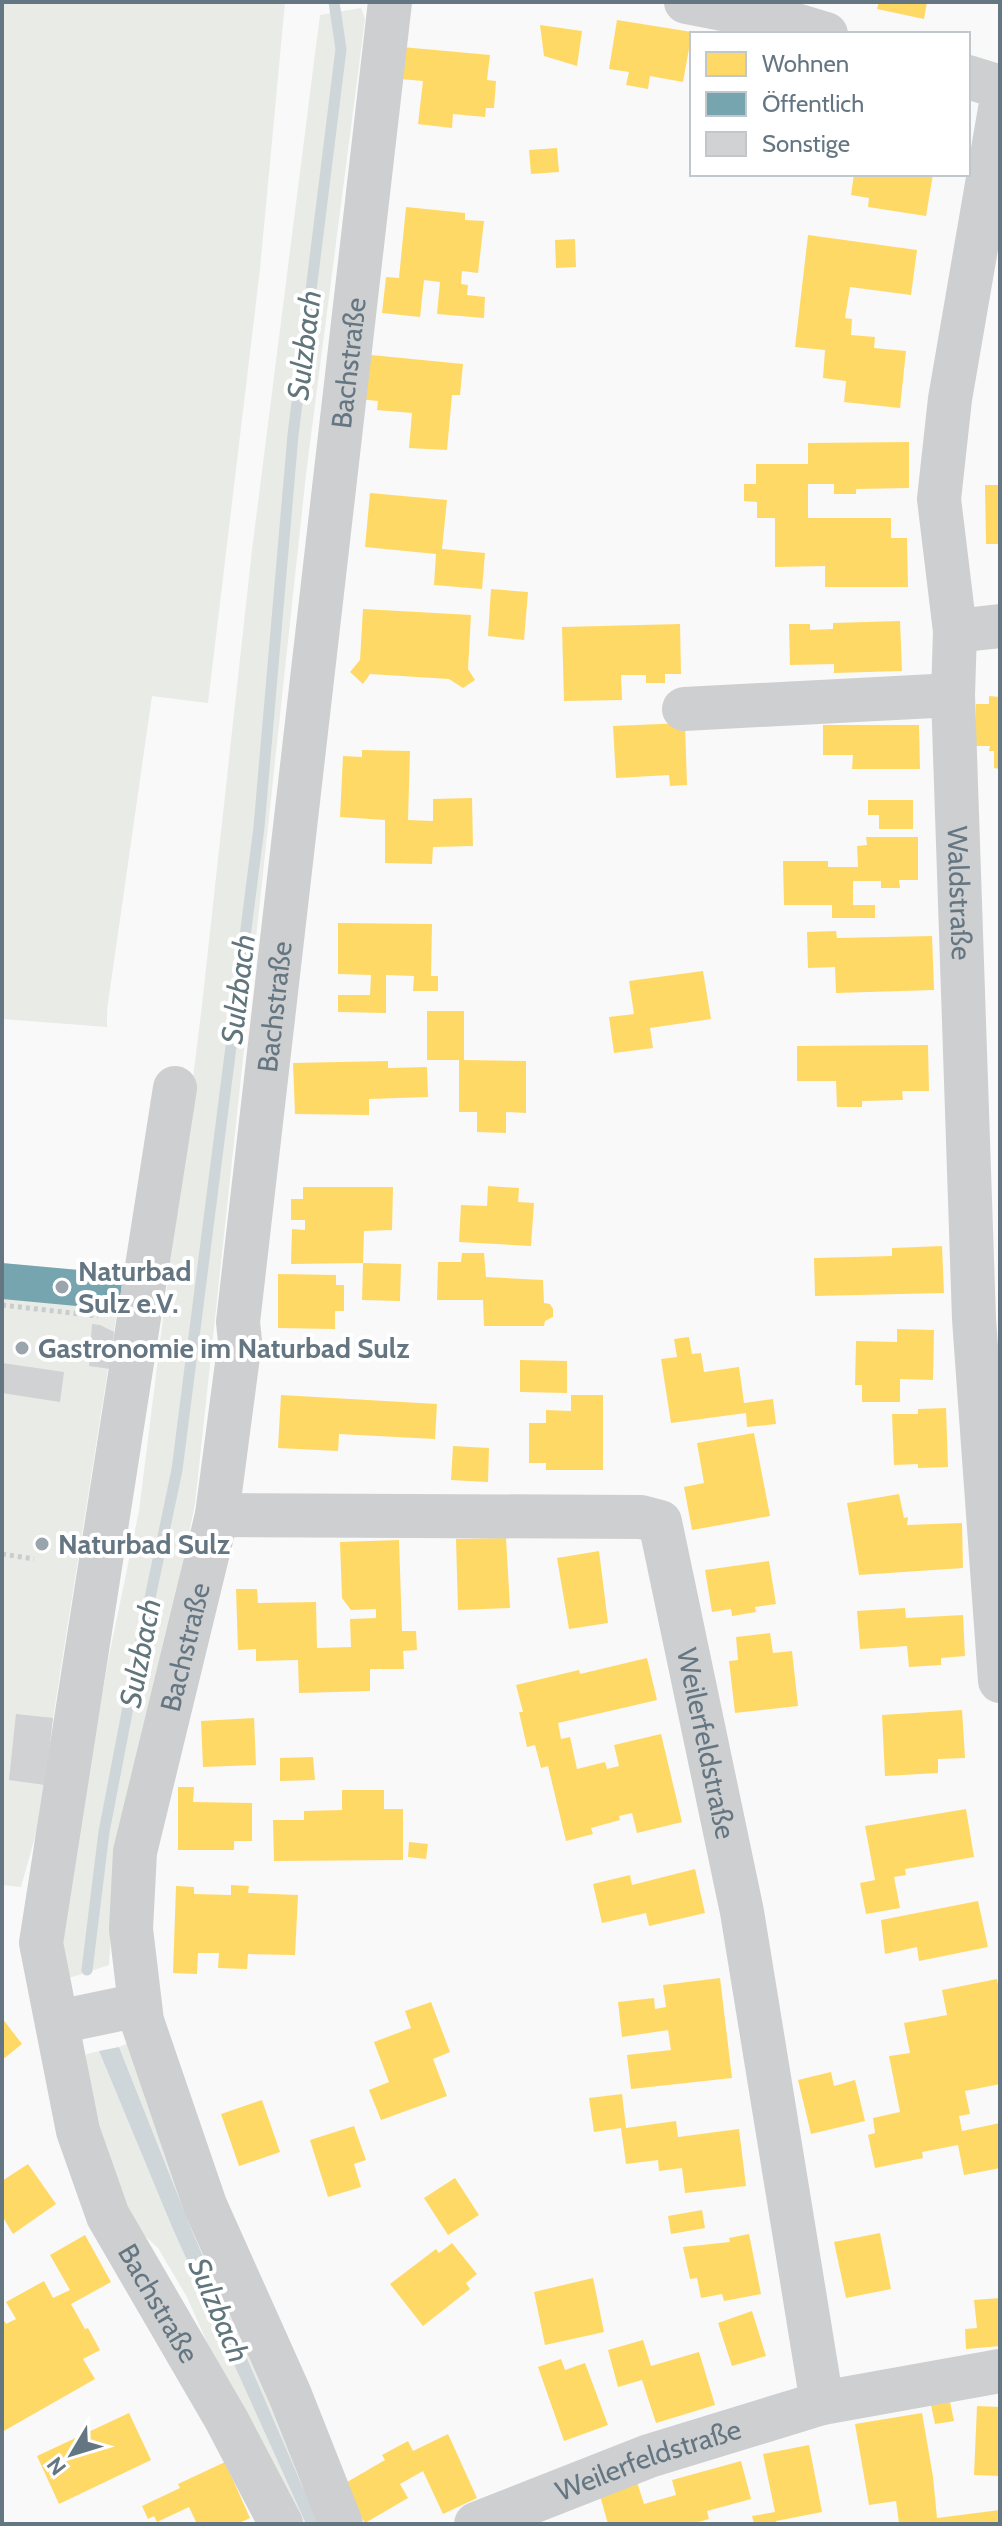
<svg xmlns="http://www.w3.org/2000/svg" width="1002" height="2526" font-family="Cabin,sans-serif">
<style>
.green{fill:#e8ebe6}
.water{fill:#ced6d9}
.homes{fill:#ffd966}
.public{fill:#76a5af}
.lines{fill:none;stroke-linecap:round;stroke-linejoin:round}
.stream{stroke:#ced6d9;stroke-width:11}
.building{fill:#d0d2d3}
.path{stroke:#cbcccd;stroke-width:5;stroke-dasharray:4 4;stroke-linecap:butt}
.minor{stroke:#cecfd0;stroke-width:44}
.poi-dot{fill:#99a4ac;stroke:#fff;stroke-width:3}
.labels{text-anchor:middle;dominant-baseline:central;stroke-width:8;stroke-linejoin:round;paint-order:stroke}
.street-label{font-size:28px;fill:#657683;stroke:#fff}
.poi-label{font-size:28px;font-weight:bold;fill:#657683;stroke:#fff;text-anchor:start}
.water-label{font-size:30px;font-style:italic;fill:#60757c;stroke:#fff}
</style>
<rect width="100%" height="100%" fill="#f9f9f9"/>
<path class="green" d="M2,2H285L260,269L208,703L152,696L107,1010V1027L2,1019Z
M361,8L365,19L306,474L195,1504L158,1680L116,1856L109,1965L66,1979L62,1935L67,1897L108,1661L139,1511L201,1014L252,550L320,15Z
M2,1263L123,1274L119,1310L116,1318L53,1718L42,1812L21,1887L2,1885Z
M135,2040L303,2489L192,2231L119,2047Z
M99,2051L172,2227L306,2524H295L246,2431L187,2297L158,2248L121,2214L80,2064L87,2054Z"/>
<path class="water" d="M119,2047L192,2231L303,2488L323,2524H306L172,2227L99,2051Z"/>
<path class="homes" d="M879,2H927L924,19L877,9Z
M617,20L692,32L683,82L650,76L648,89L626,85L629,72L609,69Z
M540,25L582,31L577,66L544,56Z
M402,47L490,55L487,80L496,81L494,108H486L485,117L453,114L452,128L418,124L423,81L400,79Z
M557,148L559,172L531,174L529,150Z
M854,174H933L926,216L868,207L869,198L851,195Z
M406,207L465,213V220L484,221L478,273L462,271L461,284L468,285L467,295L485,297L484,318L437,314L440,282L424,280L420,317L382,313L386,277L399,278Z
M808,235L917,250L911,295L850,287L845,318L852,319L851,335L875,337L874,348L906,351L900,408L844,402L846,381L823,378L825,350L795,347Z
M575,239L576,267L556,268L555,240Z
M361,354L463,364L460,395H452L447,450L409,448L412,413L377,410L378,401L357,399Z
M909,442V488L856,489V494H834V484H808V518H891V538H907L908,587H825V566L775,567V518H757V502L744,501V484H756V464H808V443Z
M985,485H1000V544H986Z
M370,493L447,500L442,549L485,553L482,589L434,585L436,554L365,547Z
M491,589L528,592L524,640L488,636Z
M363,609L471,615L468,669L475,680L463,688L449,679L370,674L363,684L350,672L360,660Z
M900,621L902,671L834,673V664L790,665L789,624H810V630L833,629V623Z
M680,624L681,674H665V683H646V675H621L622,700L564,701L562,627Z
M989,696L1000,697V769L994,768V751H989L990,746H975L976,704H989Z
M685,723L687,785L670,786L669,775L616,778L613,726Z
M823,725H919L920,769H852L853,755H823Z
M362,750L410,751L408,820L433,821V799L472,798L473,846L433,847L432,864L385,863V820L340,817L343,756L362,757Z
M868,800H913V829H879V815H868Z
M866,837H918V880H899L900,888H881V881H853V905H875V918H832V905H784L783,861H828V867H858L857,846L867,845Z
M338,923L432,924L431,976H438V991H413L414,976L386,975V1013L338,1012V995H370L371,975L338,974Z
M836,931L837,938L932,936L934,990L836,993L835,967L808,968L807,932Z
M703,971L711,1019L650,1028L653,1048L614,1053L609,1017L634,1014L629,981Z
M427,1011H464V1060L526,1061V1113L506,1112V1133L477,1132V1112H459V1060H427Z
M928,1045L929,1091H902L903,1100L862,1101V1107H837L836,1081H797V1046Z
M388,1061V1068L427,1067L428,1097L369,1099V1115L295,1114L293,1063Z
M488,1186L519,1188L518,1202L534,1203L531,1246L459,1242L461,1205L487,1206Z
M303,1187H393L392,1230L364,1231L363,1263L291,1264L292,1229L305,1230V1220H291V1199H303Z
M942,1246L944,1293L815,1296L814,1258L892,1256V1248Z
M462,1253H484L486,1277L543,1280L544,1303L550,1304L553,1309V1317L545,1321L544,1326H484L483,1300H437L438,1262H461Z
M363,1263L401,1264L400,1301L362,1300Z
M278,1274L336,1275V1285H344V1311H335V1329L278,1328Z
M897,1329L934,1330L933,1380L900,1379V1402H862V1385H855L856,1341L897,1342Z
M689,1337L692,1354L701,1353L704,1372L739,1367L744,1403L773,1399L776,1424L747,1427L746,1413L671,1423L661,1359L677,1357L674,1339Z
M520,1360L567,1361V1393L520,1392Z
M281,1395L437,1404L435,1439L339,1434L338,1451L278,1448Z
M571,1395H603V1470H546V1463H529V1423H546V1410L571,1411Z
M946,1408L948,1467L918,1468V1464L894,1465L892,1414H918V1409Z
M754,1433L770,1516L692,1530L684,1487L704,1483L697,1443Z
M453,1446L489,1448L488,1482L451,1480Z
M899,1494L904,1518L908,1517L907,1525L962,1523L963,1568L859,1575L847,1503Z
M506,1538L510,1608L458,1610L456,1539Z
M399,1540L402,1631H416L417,1650L403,1651L404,1669H370V1691L299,1693L298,1660L256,1661V1649L238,1650L236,1589H257L258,1603L316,1602L317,1648L351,1647L350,1619L376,1618V1609L351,1610L342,1598L340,1542Z
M599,1551L608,1623L569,1629L557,1558Z
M769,1561L776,1604L755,1607L756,1612L732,1616L731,1609L712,1612L705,1570Z
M905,1608L906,1618L963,1615L965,1656L941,1658V1665L909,1667L907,1646L860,1649L857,1611Z
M770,1633L773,1653L792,1651L798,1706L735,1713L729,1661L738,1660L736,1637Z
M647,1658L657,1700L558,1723L561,1739L570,1737L577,1769L605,1762L607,1769L619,1766L614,1745L661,1734L682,1822L637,1833L632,1813L619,1816L620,1820L591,1828L593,1834L566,1841L548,1766L541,1768L535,1745L527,1747L519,1712H523L516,1685L579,1670L580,1674Z
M962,1710L965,1758L938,1759V1773L885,1776L882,1715Z
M254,1718L256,1765L203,1767L201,1721Z
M313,1757L315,1780L280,1781V1758Z
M178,1787H194L193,1802L252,1803V1841H234V1850H178Z
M342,1790H384V1809H403V1860L274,1861L273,1820H304V1811L342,1810Z
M966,1809L974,1857L905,1869L906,1875L894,1877L900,1908L866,1914L860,1883L875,1880L865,1826Z
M409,1842L428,1844L426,1859L408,1857Z
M695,1869L705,1913L649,1926L646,1913L602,1923L593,1884L630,1875L632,1885Z
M231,1885L249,1886L248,1893L298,1895L295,1955L248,1954L247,1969L218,1968L219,1953H198L197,1974L173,1973L176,1886L194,1887V1894L231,1895Z
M978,1901L988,1947L919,1961L917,1947L885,1954L881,1920Z
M720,1978L732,2078L631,2089L627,2055L671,2050L668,2030L622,2037L618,2002L654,1998L655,2009L666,2007L663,1985Z
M997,1979L1000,1994V2084L965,2091L970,2114L959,2116L962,2131L1000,2123V2168L964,2175L958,2145L922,2152L923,2158L875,2168L868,2135L875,2133L873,2118L900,2112L889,2056L910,2053L904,2023L947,2015L942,1990Z
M431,2002L450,2052L433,2059L447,2096L381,2120L369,2090L389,2082L374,2042L411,2028L405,2011Z
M2,2018L22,2044L2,2060Z
M831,2072L834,2086L855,2080L865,2121L811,2134L798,2080Z
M622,2094L626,2128L676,2121L678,2137L739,2129L746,2186L685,2193L682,2168L659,2171L658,2160L626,2164L621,2128L594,2132L589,2098Z
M262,2100L280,2152L239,2166L221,2114Z
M354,2126L366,2160L354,2164L361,2187L328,2197L310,2140Z
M28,2164L56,2204L13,2234L4,2219L2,2220V2181Z
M455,2178L479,2215L448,2235L424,2198Z
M702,2210L705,2228L671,2234L668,2216Z
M880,2233L891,2289L846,2298L834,2242Z
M749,2234L761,2294L724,2301L722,2294L701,2298L697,2278L690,2279L683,2247L730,2242L729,2238Z
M85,2235L111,2282L71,2304L85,2329L88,2328L100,2350L83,2359L95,2379L2,2432V2317L6,2324L16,2319L6,2302L44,2281L53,2298L70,2290L50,2255Z
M452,2243L477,2274L466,2283L470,2289L423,2326L390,2284L436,2249L439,2253Z
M593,2278L604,2332L545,2345L534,2292Z
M1000,2298V2346L966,2349L965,2329L977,2328L974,2300Z
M752,2311L766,2356L732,2366L718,2323Z
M643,2340L651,2366L699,2352L715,2405L656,2423L642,2380L618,2387L608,2350Z
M561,2359L565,2370L585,2363L608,2425L564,2441L538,2367Z
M950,2402L954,2421L935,2424L931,2405Z
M977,2406L1000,2407V2476L974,2475Z
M129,2413L151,2460L59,2504L37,2456Z
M922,2413L933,2477L937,2518L1000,2510V2524L899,2523L896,2501L869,2505L855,2424Z
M448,2434L477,2498L443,2514L423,2471L400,2484L408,2498L365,2523L342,2485L385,2460L382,2455L408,2441L413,2451Z
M809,2445L822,2512L776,2521L777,2524H754L752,2516L775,2512L763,2454Z
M741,2461L751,2499L707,2511L709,2519L691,2524H608L599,2492L637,2482L644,2504L676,2495L672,2480Z
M225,2462L250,2518L237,2524H197L189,2507L157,2522L154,2516L148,2519L142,2506L180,2488L178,2484Z"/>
<path class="public" d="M2,1263L123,1274L119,1310L2,1299Z"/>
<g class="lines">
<path class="stream" d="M87,1970L104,1832L139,1650L177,1470L259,827L293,435L341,49L334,2"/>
</g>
<path class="building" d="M92,1324L100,1325L114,1332L110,1369L89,1366Z
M2,1363L64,1372L60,1402L2,1393Z
M16,1714L53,1718L45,1785L9,1780Z"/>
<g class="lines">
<path class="path" d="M2,1305L98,1316
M2,1554L34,1559"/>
<g class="minor">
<path d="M686,2L779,20L826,34"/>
<path d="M968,77L1000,87"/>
<path id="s1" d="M1000,109L950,399L939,499L955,631L953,695L974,1319L1000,1681"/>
<path d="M955,631L1000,626"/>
<path d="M684,709L953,695"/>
<path id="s2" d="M175,1088L41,1943L78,2131L108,2216L226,2419L281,2524"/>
<path id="s3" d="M217,1515L641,1517L660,1522L742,1912L822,2403"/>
<path d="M58,2022L139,2005"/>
<path id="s4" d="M341,2524L290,2395L205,2205L142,2021L131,1929L135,1852L217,1515L240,1341L238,1322L390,2"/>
<path id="s5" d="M476,2524L649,2456L822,2403L1000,2371"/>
</g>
</g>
<g class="poi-dot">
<circle cx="62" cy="1287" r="8"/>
<circle cx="22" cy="1348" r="8"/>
<circle cx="42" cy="1544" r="8"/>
</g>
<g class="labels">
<g class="street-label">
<text stroke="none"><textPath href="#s4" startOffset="2218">Bachstraße</textPath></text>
<text stroke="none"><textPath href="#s1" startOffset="790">Waldstraße</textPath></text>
<text stroke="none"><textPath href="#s4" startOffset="1570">Bachstraße</textPath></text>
<text stroke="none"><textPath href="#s4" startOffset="922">Bachstraße</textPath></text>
<text stroke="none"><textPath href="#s3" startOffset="670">Weilerfeldstraße</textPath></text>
<text stroke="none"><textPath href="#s2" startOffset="1248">Bachstraße</textPath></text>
<text stroke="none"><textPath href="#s5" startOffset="184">Weilerfeldstraße</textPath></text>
</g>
<g class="poi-label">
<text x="78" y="1271">Naturbad<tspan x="78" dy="32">Sulz e.V.</tspan></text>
<text x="38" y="1348">Gastronomie im Naturbad Sulz</text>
<text x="58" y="1544">Naturbad Sulz</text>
</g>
<g class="water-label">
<text transform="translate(304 345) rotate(-83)">Sulzbach</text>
<text transform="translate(238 989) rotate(-83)">Sulzbach</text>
<text transform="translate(140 1653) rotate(-79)">Sulzbach</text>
<text transform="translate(219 2310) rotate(67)">Sulzbach</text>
</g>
</g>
<rect width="1002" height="2526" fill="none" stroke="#657683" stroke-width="8"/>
<rect x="690" y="32" width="280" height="144" fill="#ffffff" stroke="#c1c8cd" stroke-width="2"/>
<rect x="706" y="52" width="40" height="24" fill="#ffd966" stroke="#c1c8cd" stroke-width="2"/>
<text x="762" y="72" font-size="24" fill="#657683">Wohnen</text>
<rect x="706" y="92" width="40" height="24" fill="#76a5af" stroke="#c1c8cd" stroke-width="2"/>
<text x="762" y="112" font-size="24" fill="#657683">Öffentlich</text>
<rect x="706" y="132" width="40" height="24" fill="#d0d2d3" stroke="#c1c8cd" stroke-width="2"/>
<text x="762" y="152" font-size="24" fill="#657683">Sonstige</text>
<g transform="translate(72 2454) rotate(232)" stroke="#ffffff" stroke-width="6" paint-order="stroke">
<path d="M0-6L14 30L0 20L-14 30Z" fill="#657683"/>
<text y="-12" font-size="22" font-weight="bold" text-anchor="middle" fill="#657683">N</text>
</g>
</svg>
